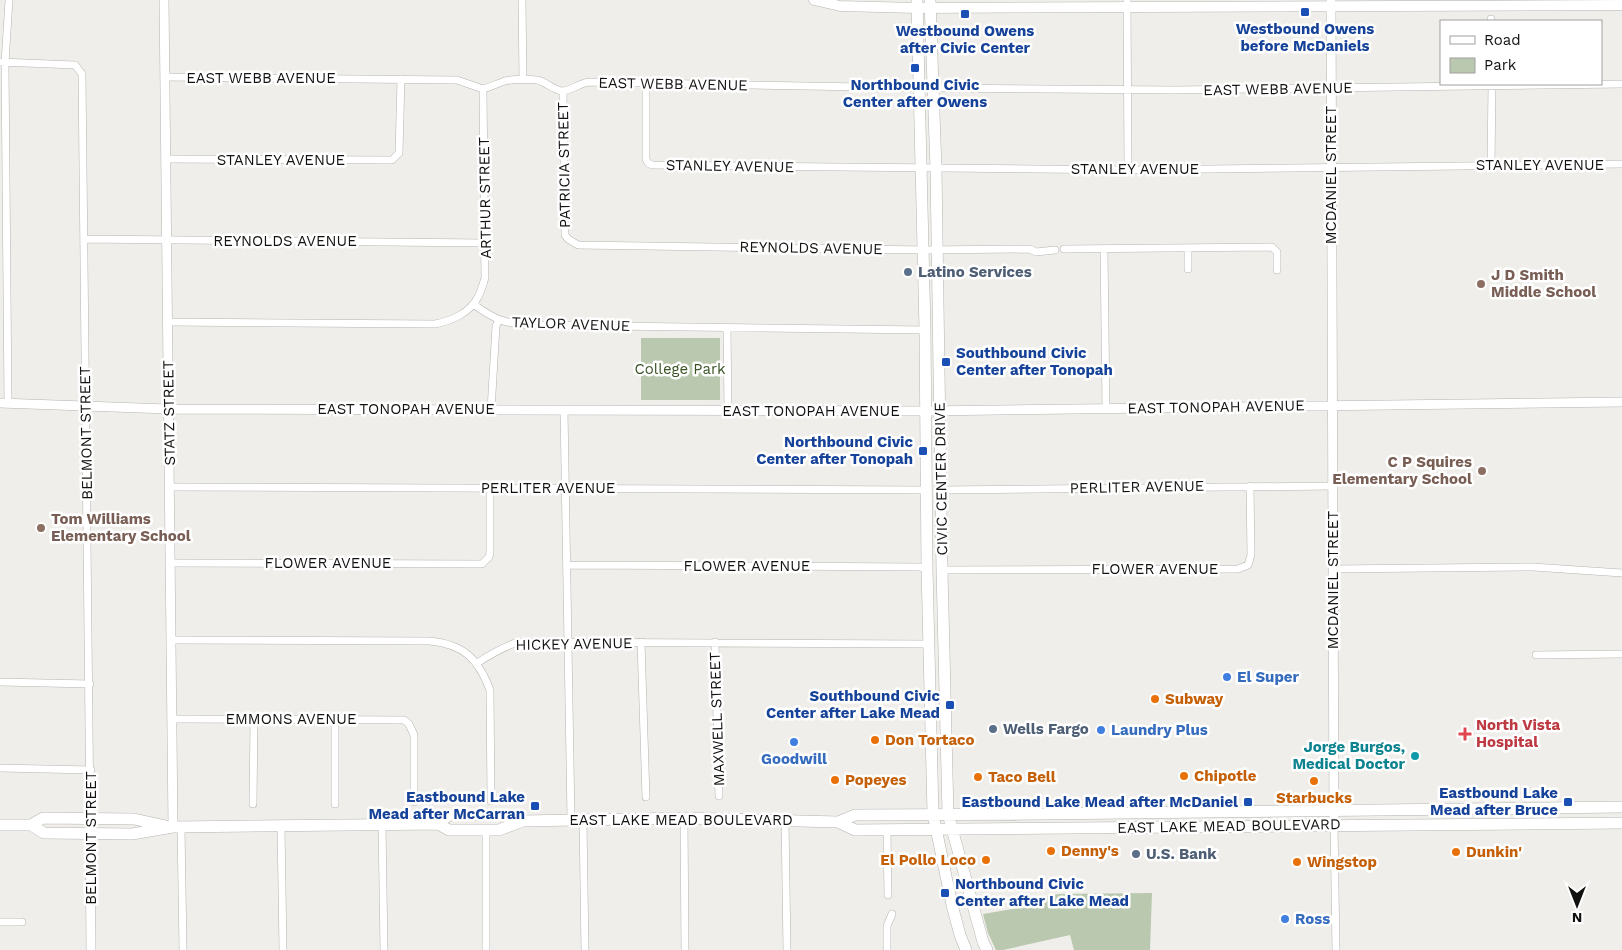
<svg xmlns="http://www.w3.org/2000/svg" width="1622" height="950" font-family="'Work Sans',sans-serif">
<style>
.green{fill:#b9c8af}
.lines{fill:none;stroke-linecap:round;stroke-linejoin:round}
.minor-casing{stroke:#b6b4b0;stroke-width:8}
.tertiary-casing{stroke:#b6b4b0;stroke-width:10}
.secondary-casing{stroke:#b6b4b0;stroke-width:11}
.primary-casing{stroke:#b6b4b0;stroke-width:12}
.minor{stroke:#fff;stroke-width:7}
.tertiary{stroke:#fff;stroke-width:9}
.secondary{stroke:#fff;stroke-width:10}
.primary{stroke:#fff;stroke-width:11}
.transit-dot{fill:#1a4fb4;stroke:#fff;stroke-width:2}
.service-dot{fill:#5c6f8a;stroke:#fff;stroke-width:2}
.education-dot{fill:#8d6e63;stroke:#fff;stroke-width:2}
.shop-dot{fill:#3f7fe0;stroke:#fff;stroke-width:2}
.food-dot{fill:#e8710a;stroke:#fff;stroke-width:2}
.health-dot{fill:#e0444e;stroke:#fff;stroke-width:2}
.culture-dot{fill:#0f9aa8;stroke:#fff;stroke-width:2}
.labels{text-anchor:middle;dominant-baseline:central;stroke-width:5;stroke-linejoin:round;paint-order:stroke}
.transit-label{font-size:15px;font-weight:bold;fill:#164399;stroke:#fff;text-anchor:end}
.street-label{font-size:15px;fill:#121210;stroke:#fff}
.service-label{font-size:15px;font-weight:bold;fill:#4e5e75;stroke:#fff;text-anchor:start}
.education-label{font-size:15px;font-weight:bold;fill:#785e54;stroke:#fff;text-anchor:start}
.park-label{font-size:15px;fill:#395325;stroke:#fff}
.shop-label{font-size:15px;font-weight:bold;fill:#366cbe;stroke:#fff;text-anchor:start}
.food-label{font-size:15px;font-weight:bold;fill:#c56008;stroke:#fff;text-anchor:start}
.health-label{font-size:15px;font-weight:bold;fill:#be3a42;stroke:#fff;text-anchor:start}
.culture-label{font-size:15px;font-weight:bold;fill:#0d838f;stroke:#fff;text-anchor:end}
</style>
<rect width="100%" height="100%" fill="#f0eeea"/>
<path class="green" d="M641,338H720V400H641Z
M1152,893L1150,950H1074L1070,935L1003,950H996L988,933L983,914L1023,907L1022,900L1059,894Z"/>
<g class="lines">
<defs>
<path id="minor" d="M522,0L523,80
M1127,0L1128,170
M1491,19V21
M0,62L75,65L82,74L90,819
M165,77L457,80L483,89C491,87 498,83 505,81C514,79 528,79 537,80C547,82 554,91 563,91C572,90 580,83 589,82L920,88
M646,83V159L648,163L652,165L1128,170L1622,164
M934,88L1174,90L1622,84
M563,91L565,235L568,239L578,245L928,250L1030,249L1036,252L1055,250
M166,159L392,160L399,153L401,79
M1491,165L1492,84
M84,239L486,243
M1188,248V269
M1064,249L1272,247L1277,252V270
M1104,249L1106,409
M473,304C497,321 503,323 532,325L925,330
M168,322L435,324C451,321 470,313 478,297C481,292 483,284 485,278L483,89
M727,328L728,411
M8,404L5,63L9,0
M491,410L496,326L499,320
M564,410L571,820
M169,487L926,490
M941,490L1333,486
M170,563L482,564L489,557L490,552V488
M567,565L919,567L927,568
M1333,569L1533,567L1622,573
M942,570L1238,569L1248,565L1251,555L1250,486
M171,640L429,641C463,644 478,658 490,690L491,801
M641,642L646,797
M715,642L719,796
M1536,655L1622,654
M477,663C491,654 503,647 518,642L929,644
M0,682L90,684
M172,719L404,720L409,724L414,735V802
M335,719V804
M0,768L91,770
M253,804L254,719
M684,818L685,950
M583,820L585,950
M785,820L787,950
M382,825L384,950
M1334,825L1336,950
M281,826L283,950
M181,827L183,950
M486,830V950
M887,830L888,895
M0,922H22
M887,950V926L892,914"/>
<path id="tertiary" d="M164,0L173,827
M1331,0L1334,825
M0,403L168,409L926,411L1622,402
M90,819L91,950"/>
<path id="secondary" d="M814,0L840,6L917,8L1622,5"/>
<path id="primary" d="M917,0L925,330L927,568L933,814L952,905L960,935L966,950
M930,0L936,169L942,570L948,814L983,942L987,950
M838,822L855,815L1042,814L1622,807
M438,824L449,815H500L523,821L684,818L838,822L855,830L1622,823
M0,825H31L44,833L132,834L173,827L438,824L449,830H499L523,821
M31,825L43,818L134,819L166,826"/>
</defs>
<use href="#minor" class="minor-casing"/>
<use href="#tertiary" class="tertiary-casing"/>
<use href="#secondary" class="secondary-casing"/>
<use href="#primary" class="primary-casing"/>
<use href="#minor" class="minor"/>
<use href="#tertiary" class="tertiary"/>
<use href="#secondary" class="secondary"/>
<use href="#primary" class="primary"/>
</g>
<g class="transit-dot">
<rect x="1300" y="7" width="10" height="10" rx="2.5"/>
<rect x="960" y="9" width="10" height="10" rx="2.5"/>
<rect x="910" y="63" width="10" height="10" rx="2.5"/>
<rect x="941" y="357" width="10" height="10" rx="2.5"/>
<rect x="918" y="446" width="10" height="10" rx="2.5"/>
<rect x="945" y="700" width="10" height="10" rx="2.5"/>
<rect x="1243" y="797" width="10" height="10" rx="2.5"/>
<rect x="1563" y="797" width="10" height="10" rx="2.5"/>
<rect x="530" y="801" width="10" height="10" rx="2.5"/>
<rect x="940" y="888" width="10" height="10" rx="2.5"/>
</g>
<g class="service-dot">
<circle cx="908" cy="272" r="5"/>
<circle cx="993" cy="729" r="5"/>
<circle cx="1136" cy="854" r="5"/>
</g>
<g class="education-dot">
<circle cx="1481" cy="284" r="5"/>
<circle cx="1482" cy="471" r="5"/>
<circle cx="41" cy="528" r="5"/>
</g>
<g class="shop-dot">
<circle cx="1227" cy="677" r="5"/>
<circle cx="1101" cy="730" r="5"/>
<circle cx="794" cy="742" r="5"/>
<circle cx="1285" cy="919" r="5"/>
</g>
<g class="food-dot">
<circle cx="1155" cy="699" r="5"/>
<circle cx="875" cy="740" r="5"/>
<circle cx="1184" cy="776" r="5"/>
<circle cx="978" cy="777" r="5"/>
<circle cx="835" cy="780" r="5"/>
<circle cx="1314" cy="781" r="5"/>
<circle cx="1051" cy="851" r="5"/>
<circle cx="1456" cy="852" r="5"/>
<circle cx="986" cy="860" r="5"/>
<circle cx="1297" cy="862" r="5"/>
</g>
<path class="health-dot" d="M1462.5 726.5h5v5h5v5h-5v5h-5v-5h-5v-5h5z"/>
<circle class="culture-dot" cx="1415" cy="756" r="5"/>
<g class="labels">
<g class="transit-label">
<text x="1305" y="29" text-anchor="middle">Westbound Owens<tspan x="1305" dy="17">before McDaniels</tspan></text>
<text x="965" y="31" text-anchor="middle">Westbound Owens<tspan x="965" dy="17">after Civic Center</tspan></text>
<text x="915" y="85" text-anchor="middle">Northbound Civic<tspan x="915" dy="17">Center after Owens</tspan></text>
<text x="956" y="353" text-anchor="start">Southbound Civic<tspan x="956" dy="17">Center after Tonopah</tspan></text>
<text x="913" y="442">Northbound Civic<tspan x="913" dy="17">Center after Tonopah</tspan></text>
<text x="940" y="696">Southbound Civic<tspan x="940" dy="17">Center after Lake Mead</tspan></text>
<text x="1558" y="793">Eastbound Lake<tspan x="1558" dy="17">Mead after Bruce</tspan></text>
<text x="525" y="797">Eastbound Lake<tspan x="525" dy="17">Mead after McCarran</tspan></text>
<text x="1238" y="802">Eastbound Lake Mead after McDaniel</text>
<text x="955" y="884" text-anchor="start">Northbound Civic<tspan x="955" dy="17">Center after Lake Mead</tspan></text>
</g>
<g class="street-label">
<text x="261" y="78">EAST WEBB AVENUE</text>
<text transform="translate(673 84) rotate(1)">EAST WEBB AVENUE</text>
<text transform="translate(1278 89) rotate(-1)">EAST WEBB AVENUE</text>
<text x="281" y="160">STANLEY AVENUE</text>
<text transform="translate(564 165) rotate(-91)">PATRICIA STREET</text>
<text x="1540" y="165">STANLEY AVENUE</text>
<text transform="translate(730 166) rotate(1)">STANLEY AVENUE</text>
<text x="1135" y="169">STANLEY AVENUE</text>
<text transform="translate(1331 175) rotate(-90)">MCDANIEL STREET</text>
<text transform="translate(485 198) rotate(-91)">ARTHUR STREET</text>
<text x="285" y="241">REYNOLDS AVENUE</text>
<text transform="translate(811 248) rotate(1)">REYNOLDS AVENUE</text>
<text transform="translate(571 324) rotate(2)">TAYLOR AVENUE</text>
<text transform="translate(1216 407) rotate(-1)">EAST TONOPAH AVENUE</text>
<text x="406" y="409">EAST TONOPAH AVENUE</text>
<text x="811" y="411">EAST TONOPAH AVENUE</text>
<text transform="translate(169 413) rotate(-91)">STATZ STREET</text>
<text transform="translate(86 433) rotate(-91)">BELMONT STREET</text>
<text transform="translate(941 479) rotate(-91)">CIVIC CENTER DRIVE</text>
<text transform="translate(1137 487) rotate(-1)">PERLITER AVENUE</text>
<text x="548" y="488">PERLITER AVENUE</text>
<text x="328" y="563">FLOWER AVENUE</text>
<text x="747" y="566">FLOWER AVENUE</text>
<text x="1155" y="569">FLOWER AVENUE</text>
<text transform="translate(1333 580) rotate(-90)">MCDANIEL STREET</text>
<text transform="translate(574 644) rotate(-1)">HICKEY AVENUE</text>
<text x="291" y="719">EMMONS AVENUE</text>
<text transform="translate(717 719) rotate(-92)">MAXWELL STREET</text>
<text x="681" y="820">EAST LAKE MEAD BOULEVARD</text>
<text transform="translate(1229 826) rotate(-1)">EAST LAKE MEAD BOULEVARD</text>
<text transform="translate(91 838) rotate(-90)">BELMONT STREET</text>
</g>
<g class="service-label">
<text x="918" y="272">Latino Services</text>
<text x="1003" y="729">Wells Fargo</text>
<text x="1146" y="854">U.S. Bank</text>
</g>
<g class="education-label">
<text x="1491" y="275">J D Smith<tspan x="1491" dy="17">Middle School</tspan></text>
<text x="1472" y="462" text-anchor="end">C P Squires<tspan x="1472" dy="17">Elementary School</tspan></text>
<text x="51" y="519">Tom Williams<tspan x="51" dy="17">Elementary School</tspan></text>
</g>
<g class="park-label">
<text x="680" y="369">College Park</text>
</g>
<g class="shop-label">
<text x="1237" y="677">El Super</text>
<text x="1111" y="730">Laundry Plus</text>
<text x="794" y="759" text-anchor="middle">Goodwill</text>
<text x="1295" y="919">Ross</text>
</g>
<g class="food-label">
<text x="1165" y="699">Subway</text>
<text x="885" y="740">Don Tortaco</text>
<text x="1194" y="776">Chipotle</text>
<text x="988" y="777">Taco Bell</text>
<text x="845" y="780">Popeyes</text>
<text x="1314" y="798" text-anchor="middle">Starbucks</text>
<text x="1061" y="851">Denny's</text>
<text x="1466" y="852">Dunkin'</text>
<text x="976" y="860" text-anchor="end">El Pollo Loco</text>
<text x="1307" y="862">Wingstop</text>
</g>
<g class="health-label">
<text x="1476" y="725">North Vista<tspan x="1476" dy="17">Hospital</tspan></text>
</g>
<g class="culture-label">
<text x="1405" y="747">Jorge Burgos,<tspan x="1405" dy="17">Medical Doctor</tspan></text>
</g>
</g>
<rect x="1440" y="20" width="162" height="65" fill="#ffffff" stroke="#a0a09f"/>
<rect x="1450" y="36" width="25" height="8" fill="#ffffff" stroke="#a0a09f"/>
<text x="1484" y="45" font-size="15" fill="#121210">Road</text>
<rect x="1450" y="58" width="25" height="15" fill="#b9c8af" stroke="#a0a09f"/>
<text x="1484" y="70" font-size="15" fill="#121210">Park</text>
<g transform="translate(1577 905) rotate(180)" stroke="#ffffff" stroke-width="4" paint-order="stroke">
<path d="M0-4L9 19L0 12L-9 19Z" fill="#121210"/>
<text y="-8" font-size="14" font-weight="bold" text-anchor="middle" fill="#121210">N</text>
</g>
</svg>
